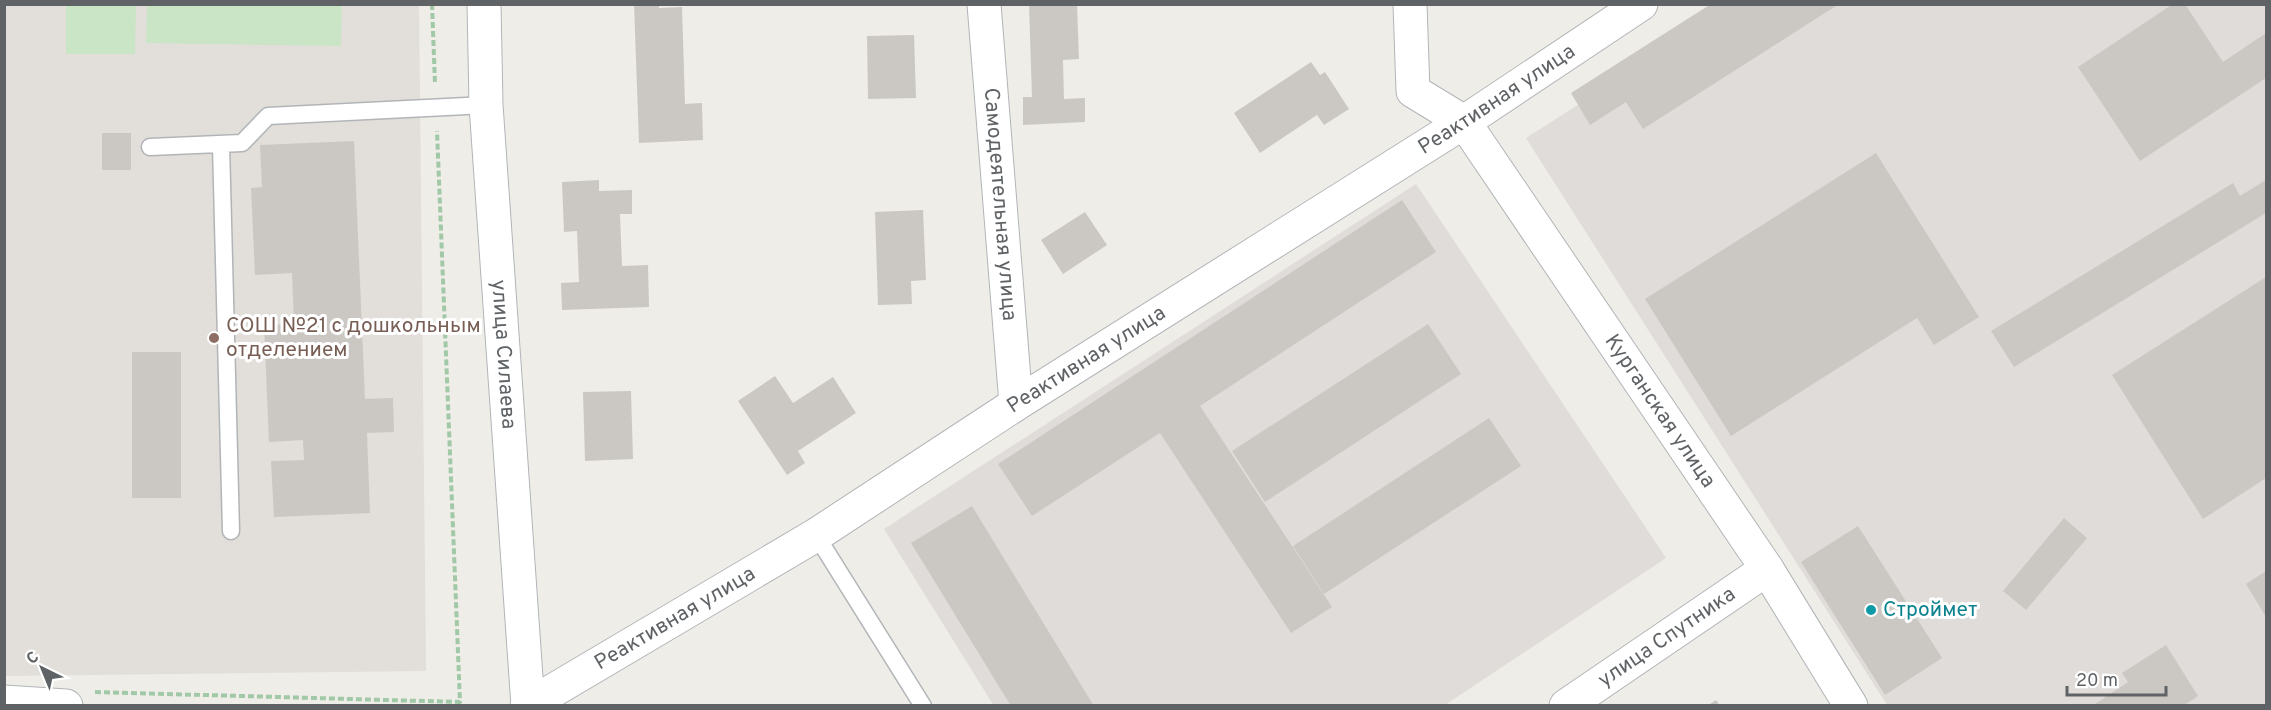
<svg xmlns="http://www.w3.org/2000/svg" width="2271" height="710" font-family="Overpass,sans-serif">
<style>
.industrial{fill:#dfdcd9}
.education{fill:#e2ded9}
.green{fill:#cae5c6}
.building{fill:#cbc8c4}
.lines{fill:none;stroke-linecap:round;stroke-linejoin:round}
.lane-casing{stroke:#b2b5b8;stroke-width:19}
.street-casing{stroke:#b2b5b8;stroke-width:35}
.path{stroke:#a1c8a7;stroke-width:4;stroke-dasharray:6 3;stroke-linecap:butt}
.lane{stroke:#fff;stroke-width:16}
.street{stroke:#fff;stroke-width:33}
.education-dot{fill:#8d6e63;stroke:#fff;stroke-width:2}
.culture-dot{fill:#0f9aa8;stroke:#fff;stroke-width:2}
.labels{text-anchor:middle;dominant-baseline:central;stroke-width:6;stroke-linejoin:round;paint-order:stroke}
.street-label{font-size:21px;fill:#5f6366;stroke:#fff}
.education-label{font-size:21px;fill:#785e54;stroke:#fff;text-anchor:start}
.culture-label{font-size:21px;fill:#0d838f;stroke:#fff;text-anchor:start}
</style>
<rect width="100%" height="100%" fill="#efede7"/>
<path class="industrial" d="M1735,5H2266V705H1887L1526,138Z
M1416,184L1666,558L1445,705L994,706L884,529Z"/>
<path class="education" d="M4,5H419L426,671L5,676Z"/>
<path class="green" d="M66,5H136L135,54H66Z
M147,5H342L341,46L146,43Z"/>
<path class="building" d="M634,4H659V8L682,7L685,104L702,103L703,140L639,143Z
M1029,4H1077L1079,59L1063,60L1064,99L1085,98V122L1023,125V97H1032Z
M1711,4H1839L1643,129L1626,102L1590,125L1571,93Z
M2173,4H2185L2223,62L2266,33V78L2140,161L2078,67Z
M914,35L916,98L868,99L867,36Z
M1311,62L1320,75L1325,72L1349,109L1324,125L1317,115L1260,153L1234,113Z
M102,133H131V170H102Z
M354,141L365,399L393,398L394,432L367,433L370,513L274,517L271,461L304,460L303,440L269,442L264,325L294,324L292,273L255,275L251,188L262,187L260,145Z
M1876,153L1979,317L1934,345L1917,318L1731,436L1645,299Z
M599,180V191L632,190V214H620L622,266L648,265L649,307L562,310L561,283L579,282L577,231L564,232L562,182Z
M2266,180V213L2014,367L1991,331L2233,183L2240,196Z
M1402,200L1436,252L1200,406L1332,607L1291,633L1160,433L1032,516L998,464Z
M923,210L926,280L911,281L912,304L878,305L875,212Z
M1085,212L1107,245L1063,274L1041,240Z
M2266,277V478L2203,519L2112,375Z
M1428,324L1461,374L1265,502L1232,451Z
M132,352H181V498H132Z
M775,376L793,403L833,377L856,413L798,451L805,463L787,475L738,401Z
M631,391L633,459L585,461L583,392Z
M1489,418L1521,466L1324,594L1293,546Z
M972,506L1094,706H1011L911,543Z
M2064,518L2087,538L2026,610L2003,591Z
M1858,526L1942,658L1885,695L1801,562Z
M2266,571V617L2246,584Z
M2166,645L2198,696L2183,706H2092L2128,682L2122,673Z
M1716,700L1720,706H1707Z"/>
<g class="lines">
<defs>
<path id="lane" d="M221,145L231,531
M150,147L242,143L268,116L486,105
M816,535L923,706"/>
<g id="street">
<path id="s1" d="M484,4L486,105L528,706"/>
<path id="s2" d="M984,4L1016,404"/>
<path id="s3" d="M1410,4L1413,91L1464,122L1767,569L1851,706"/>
<path d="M4,702L66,706"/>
<path id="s4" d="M527,706L816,535L1016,404L1464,122L1641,4"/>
<path id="s5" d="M1566,706L1767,569"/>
</g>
</defs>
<use href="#lane" class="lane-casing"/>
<use href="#street" class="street-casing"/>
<path class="path" d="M432,4L435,84
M95,692L460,702L437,131"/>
<use href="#lane" class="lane"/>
<use href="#street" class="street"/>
</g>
<circle class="education-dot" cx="214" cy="338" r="6"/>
<circle class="culture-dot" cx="1871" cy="610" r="6"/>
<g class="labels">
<g class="street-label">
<text stroke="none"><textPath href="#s4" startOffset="1144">Реактивная улица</textPath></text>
<text stroke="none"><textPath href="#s2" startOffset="201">Самодеятельная улица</textPath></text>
<text stroke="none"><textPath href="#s1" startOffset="351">улица Силаева</textPath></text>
<text stroke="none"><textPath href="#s4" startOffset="658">Реактивная улица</textPath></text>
<text stroke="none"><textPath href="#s3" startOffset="496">Курганская улица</textPath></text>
<text stroke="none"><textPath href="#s4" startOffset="172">Реактивная улица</textPath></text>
<text stroke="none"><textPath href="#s5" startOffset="122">улица Спутника</textPath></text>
</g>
<g class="education-label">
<text x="226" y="326">СОШ №21 с дошкольным<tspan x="226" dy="24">отделением</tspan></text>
</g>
<g class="culture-label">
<text x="1883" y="610">Строймет</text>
</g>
</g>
<rect width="2271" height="710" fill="none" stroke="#5f6366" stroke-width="12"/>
<g transform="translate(42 668) rotate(317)" stroke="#ffffff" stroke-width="4.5" paint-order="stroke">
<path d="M0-4.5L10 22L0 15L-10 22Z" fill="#5f6366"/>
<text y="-9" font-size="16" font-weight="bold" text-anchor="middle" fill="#5f6366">С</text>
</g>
<path d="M2067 686v9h99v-9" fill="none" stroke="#5f6366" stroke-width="3"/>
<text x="2076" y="686" font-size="18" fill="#5f6366" stroke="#ffffff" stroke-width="4.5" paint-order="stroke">20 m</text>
</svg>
